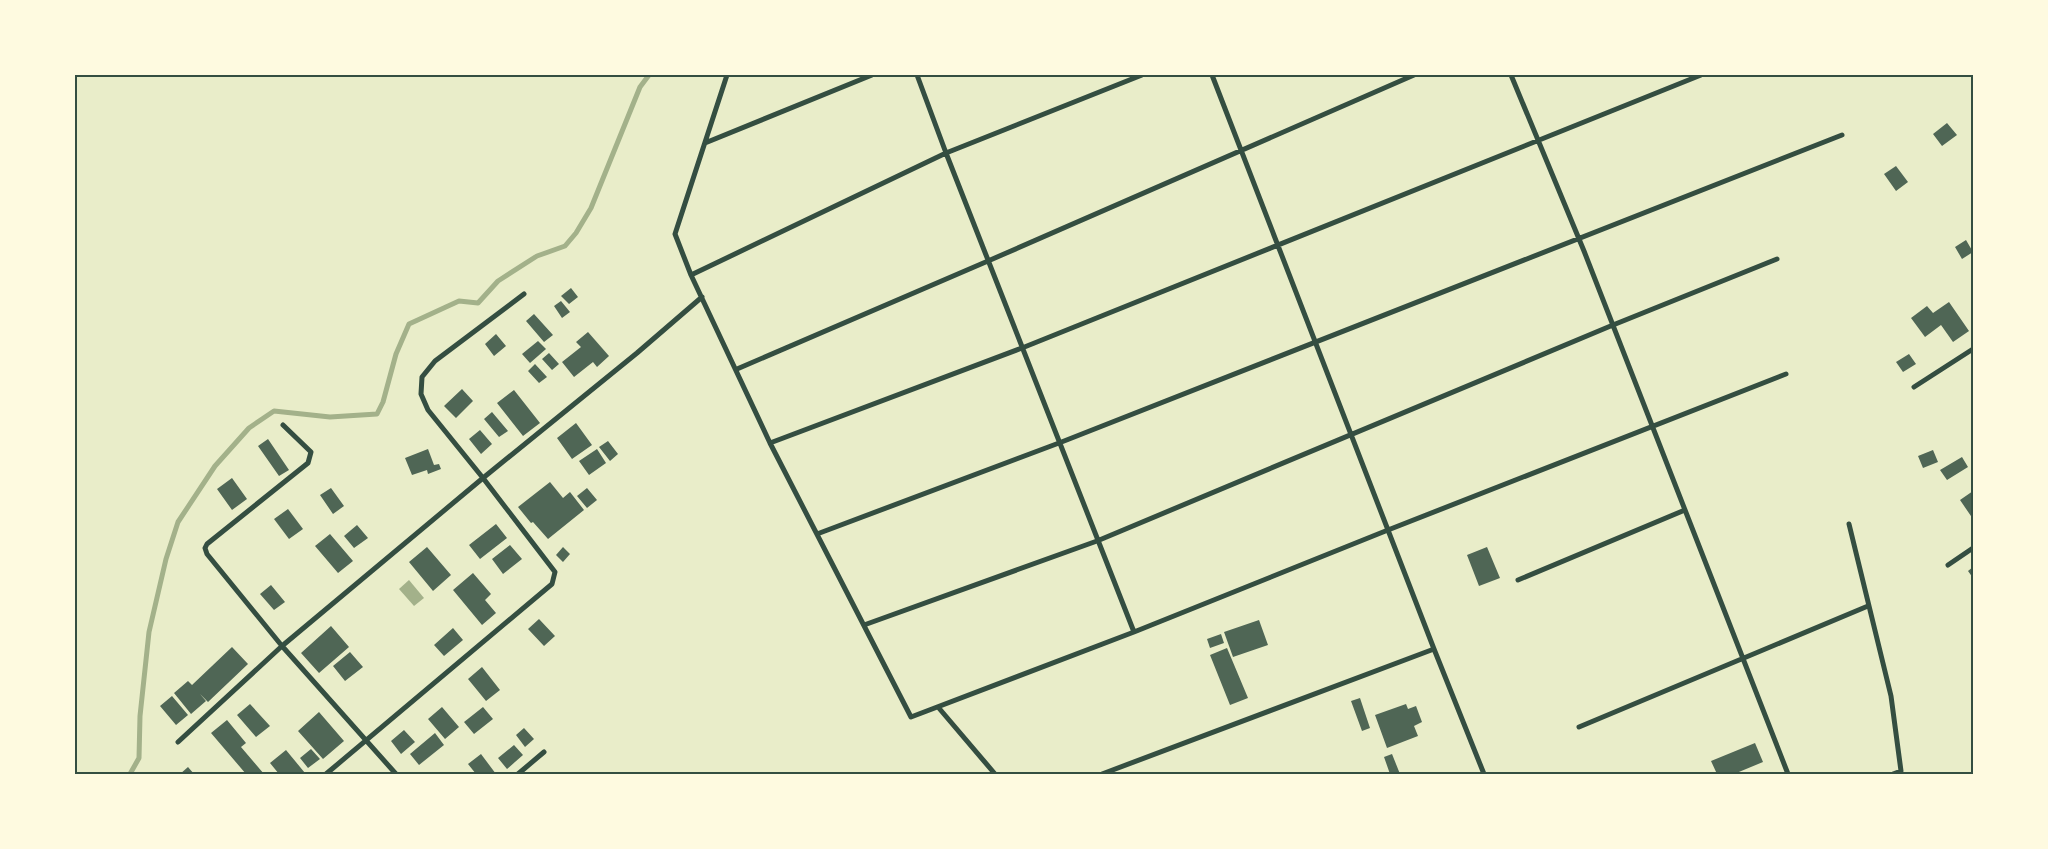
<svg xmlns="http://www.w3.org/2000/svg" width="2048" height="849" font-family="'Exo 2',sans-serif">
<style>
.water{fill:#a3b18a}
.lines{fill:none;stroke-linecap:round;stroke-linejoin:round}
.stream{stroke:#a3b18a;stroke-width:5}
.building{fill:#4f6655}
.minor{stroke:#344e41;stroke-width:5}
.neatline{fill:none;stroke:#344e41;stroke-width:2}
</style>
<rect width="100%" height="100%" fill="#e9edc9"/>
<path class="water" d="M409,580L424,598L414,606L399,589Z"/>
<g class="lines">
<path class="stream" d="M130,774L139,758L140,716L149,632L166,559L178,522L215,466L249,428L274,411L330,417L377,414L383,402L396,354L409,324L459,301L478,303L498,281L537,256L565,246L576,233L591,208L640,87L649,75"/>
</g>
<path class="building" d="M1947,123L1957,135L1942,146L1933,134Z
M1896,166L1908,182L1896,191L1884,174Z
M1966,240L1973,252L1962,259L1955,247Z
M571,288L578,297L569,304L561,296Z
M561,301L570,312L562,318L554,306Z
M1949,302L1969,331L1953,342L1941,325L1925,337L1911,318L1927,306L1933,313Z
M534,314L553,335L544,342L526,321Z
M588,332L609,356L597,367L593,362L574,377L562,362L581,347L576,342Z
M496,334L506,346L494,356L485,344Z
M538,341L546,349L530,363L522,354Z
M549,353L559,364L552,370L542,359Z
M1909,354L1916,364L1903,372L1896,362Z
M535,364L547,377L539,383L528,371Z
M462,389L473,401L456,418L444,406Z
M514,390L540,423L523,436L497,403Z
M492,412L508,431L499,437L484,419Z
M576,423L592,445L572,459L557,438Z
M480,430L492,444L481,454L469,439Z
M268,439L289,470L279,476L258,446Z
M608,441L618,454L610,461L599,447Z
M428,449L434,465L439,464L441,469L428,474L427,470L412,475L405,458Z
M597,449L606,463L589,475L579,461Z
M1933,450L1938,462L1923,468L1918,456Z
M1962,457L1968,467L1947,480L1940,470Z
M232,478L247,499L232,510L217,489Z
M550,482L563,498L570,492L584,510L548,539L533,522L531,523L518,507Z
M331,488L344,506L333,514L320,495Z
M587,488L597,500L587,508L577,496Z
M1973,491V519L1960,500Z
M288,509L303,529L289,539L274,519Z
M496,524L507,538L480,559L469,545Z
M357,525L368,538L354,548L344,536Z
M330,534L353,561L338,573L315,546Z
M510,545L522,559L503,574L492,559Z
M427,547L451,575L433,591L409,562Z
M563,547L570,554L563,562L556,555Z
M1487,547L1500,578L1479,586L1467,555Z
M1973,567V578L1968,571Z
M473,573L491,594L485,600L496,613L482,625L453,590Z
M271,585L285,602L274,610L260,594Z
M539,619L555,636L544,646L528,629Z
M1259,620L1268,645L1233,657L1224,632Z
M331,626L349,647L319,673L301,653Z
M453,628L463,640L444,656L434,645Z
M1221,634L1224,643L1210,648L1207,639Z
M232,647L248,664L208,702L200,694L206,701L191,714L174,693L188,681L192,685Z
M1227,648L1248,698L1230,705L1210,655Z
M350,652L363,667L345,681L333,666Z
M482,667L500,690L486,701L468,679Z
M172,696L188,715L176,725L160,706Z
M1360,698L1370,728L1362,731L1351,701Z
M250,704L270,726L256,737L237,715Z
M1406,704L1408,709L1416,706L1422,722L1414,726L1418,736L1387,748L1375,715Z
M442,707L459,727L445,739L428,719Z
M483,707L493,719L474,734L464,722Z
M319,712L344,741L323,759L298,731Z
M227,720L246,743L241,747L264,774H246L211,733Z
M524,728L534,739L525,747L516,735Z
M404,730L415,742L401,754L391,741Z
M435,733L444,745L419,765L410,754Z
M1755,743L1763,762L1734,774H1717L1711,761Z
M514,745L523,755L507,769L498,758Z
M311,749L320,759L308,768L300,758Z
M286,750L305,773L304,774H279L270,763Z
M481,754L496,774H476L468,764Z
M1392,754L1400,774H1390L1384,757Z
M188,767L194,774H180Z"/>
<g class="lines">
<path class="minor" d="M917,75L946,153L691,275L770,443L911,717L1134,632
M1142,75L946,153L1134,632L1388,530L1786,374
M1212,75L1434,649
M1511,75L1584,251L1788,774
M705,143L872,75
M691,275L675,234L727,75
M737,369L988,261L1414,75
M1914,387L1973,349
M283,425L311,452L308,463L207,544L205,548L207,554L282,646L396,774
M770,443L1022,348L1701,75
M1849,524L1891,696L1901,771L1893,774
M817,534L1059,443L1842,135
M1948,565L1973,548
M1518,580L1685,510
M864,625L1097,541L1613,325L1777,259
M938,707L995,774
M1579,727L1868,606
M178,742L282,646L483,478L428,410L421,394L422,377L435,361L524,294
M326,774L552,584L555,572L483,478L637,353L702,297
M518,774L544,752
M1102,774L1434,649L1484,774"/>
</g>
<rect width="2048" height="849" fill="none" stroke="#fefae0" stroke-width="152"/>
<rect x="76" y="76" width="1896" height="697" class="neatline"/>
</svg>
